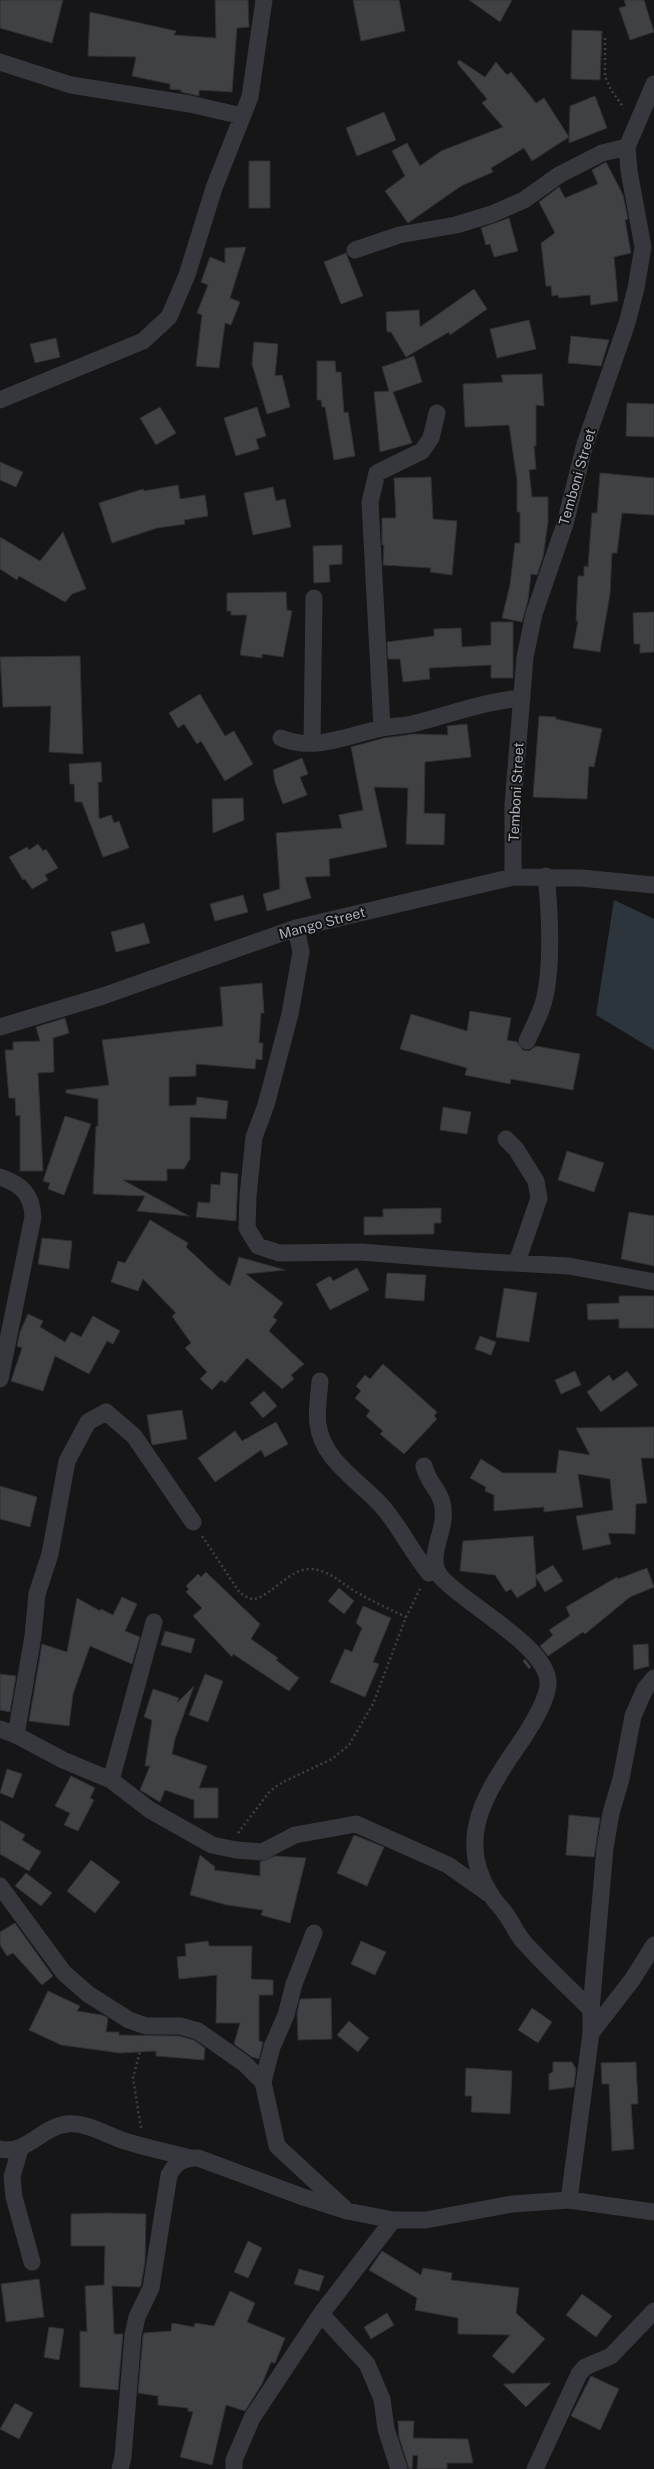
<svg xmlns="http://www.w3.org/2000/svg" width="654" height="2469" font-family="'Public Sans',sans-serif">
<style>
.water{fill:#2c353c}
.building{fill:#404145;stroke:#303034}
.lines{fill:none;stroke-linecap:round;stroke-linejoin:round}
.path{stroke:#3d3f44;stroke-width:2.5;stroke-dasharray:2 3;stroke-linecap:butt}
.minor{stroke:#37383d;stroke-width:17}
.labels{text-anchor:middle;dominant-baseline:central;stroke-width:4;stroke-linejoin:round;paint-order:stroke}
.street-label{font-size:14px;fill:#a8adb8;stroke:#111113}
</style>
<rect width="100%" height="100%" fill="#161618"/>
<path class="water" d="M614,900L654,919V1050L596,1015Z"/>
<path class="building" d="M0,0H63L52,43L0,28Z
M215,0H248L249,27L237,28L232,92L199,90V96L181,92V90L170,89V84L132,76L136,57L88,56L90,12L176,31L174,35L216,38Z
M353,0H399L405,31L361,41Z
M469,0H512L500,22Z
M624,0H644L654,32L630,40L619,8L626,6Z
M572,30L602,31L600,80L571,79Z
M459,60L485,77L496,62L507,75L511,72L536,103L544,98L569,137L570,106L595,96L607,128L569,143V137L532,161L524,148L491,168L493,172L461,186L408,223L385,191L405,176L392,151L407,143L420,166L441,151L503,127L482,103L487,99L457,63Z
M384,112L396,140L357,156L346,128Z
M249,161H270V208H249Z
M606,162L623,195L628,219L625,220L631,253L614,257L618,301L591,305L590,295L559,298L558,295L552,296L551,286H546L541,243L555,233L539,202L559,187L565,198L598,184L592,170Z
M509,218L518,251L494,257L490,244L486,245L481,228Z
M246,247L230,298L240,302L231,325L225,323L219,368L196,366L202,315L197,313L208,285L201,282L210,257L225,263V248Z
M346,253L363,296L341,304L324,262Z
M474,289L487,309L450,335L449,332L406,357L391,332H387L386,312L419,310L420,327Z
M529,320L536,349L497,358L490,329Z
M571,336L609,340L601,366L568,363Z
M56,338L60,357L35,363L30,344Z
M254,342L278,344L275,376L282,375L290,407L267,414L252,364Z
M414,356L422,382L393,392L412,443L380,452L374,392L389,391L382,367Z
M317,361H335L336,372H341L344,413L348,412L355,456L334,460L325,407H322L321,400H317Z
M542,374L544,406L536,405V446H534L536,469L529,470L532,497H548V522L543,557L537,575L531,574L528,600L522,622L502,618L510,585L515,543H520V512H517V480L509,425L465,427L463,384L503,382L501,375Z
M627,403L654,404V437L626,436Z
M160,407L176,433L156,445L140,418Z
M257,407L266,436L256,439L259,449L236,456L224,418Z
M0,462L23,472L16,487L0,480Z
M600,473L654,478V515L622,513L617,553H612L610,594L600,652L573,648L578,621H576L578,576H584V566L588,567L592,513H597Z
M431,477L433,519L457,521L452,575L430,572L431,568L383,565L384,545H382V518H396L394,478Z
M178,485L180,499L205,495L208,516L184,520L185,524L157,528L112,543L99,503L143,489L144,491Z
M273,487L276,501L285,499L291,527L253,535L244,493Z
M63,532L86,589L72,594L65,602L19,576L17,580L0,569V537L40,561Z
M342,545V564L329,565L330,582L314,583L313,546Z
M286,592L287,610L292,611L283,657L262,654V658L240,655L247,615H231V611H227V593Z
M654,612V652L640,653V644H634L633,613Z
M491,622H513V678H491V665L429,668L430,679L403,682L400,659H388L387,642L434,636V629L461,628L462,647L491,645Z
M80,656L83,754L49,752L51,706L3,707L0,657Z
M200,694L225,736L234,731L253,764L225,781L201,741L197,744L184,724L178,728L169,713Z
M539,716L556,717V719L602,729L594,767L589,766L587,799L533,797Z
M467,724L471,757L425,762L424,813L445,814L444,845L406,844L408,788L374,787L387,847L329,859L330,876L305,877L311,898L267,911L263,894L280,889L276,833L342,828L339,815L363,810L351,747L384,738L414,734L448,735L447,726Z
M302,758L308,774L300,777L307,795L283,804L275,782L273,770Z
M101,762L102,782H98L99,819L111,815L114,823L119,821L129,848L103,857L82,802H75L74,784H70L69,764Z
M243,798L244,820L213,833L212,799Z
M38,844L43,851L46,849L58,868L45,875L48,880L32,889L25,879L23,880L9,857L27,847L29,850Z
M243,895L248,912L215,921L210,904Z
M144,923L150,943L116,952L111,932Z
M262,983L264,1013H261L259,1043H263L262,1060L256,1059L255,1069L196,1064V1076L169,1077V1106L196,1105L197,1097L228,1101L226,1119L190,1117V1159L184,1169H167V1181L123,1180L189,1216L137,1211L145,1196L93,1194L96,1126H98V1099L66,1093V1090L109,1085L102,1040L223,1026L220,987Z
M470,1011L511,1018L507,1040L517,1042L523,1050L529,1051L536,1046L580,1054L573,1090L511,1079L510,1084L465,1075L467,1068L400,1049L411,1014L467,1031Z
M65,1018L69,1033L53,1038L54,1072L38,1073L43,1171H20V1115L16,1116L15,1098H9L5,1050H13V1042L40,1041L36,1027Z
M443,1107L471,1112L467,1134L440,1130Z
M65,1116L91,1124L64,1195L48,1189L50,1183L43,1181Z
M567,1151L604,1163L594,1192L558,1180Z
M221,1172L238,1174L236,1221L196,1217L198,1202L210,1203L211,1184L220,1185Z
M441,1208V1223H434V1234L364,1235V1217H383V1209Z
M629,1212L654,1216V1266L621,1259Z
M150,1220L188,1243L186,1247L218,1277L230,1286L239,1257L285,1270L246,1274L283,1303L273,1317L277,1320L269,1331L304,1364L291,1375L294,1379L282,1389L247,1358L225,1383L221,1380L212,1390L200,1379L207,1372L185,1348L191,1343L172,1316L176,1313L143,1279L138,1291L111,1282L118,1261L125,1263Z
M42,1238L72,1241L69,1269L38,1264Z
M357,1268L369,1290L330,1310L316,1284L330,1276L333,1281Z
M387,1273L426,1275L424,1301L385,1298Z
M504,1288L537,1293L529,1342L496,1337Z
M619,1296H654V1328H619V1319L588,1320L587,1304L619,1303Z
M28,1314L43,1321L40,1327L65,1342L71,1332L81,1337L93,1316L120,1331L113,1344L107,1341L89,1374L55,1356L43,1391L11,1381L22,1348L17,1346L20,1332Z
M480,1336L496,1342L491,1355L475,1349Z
M383,1364L437,1412L434,1416L437,1419L404,1454L380,1434L383,1431L366,1416L370,1411L355,1398L361,1391L356,1386L365,1375L370,1379Z
M575,1371L581,1385L561,1394L555,1380Z
M627,1371L638,1385L601,1412L587,1392L609,1375L613,1381Z
M264,1391L277,1406L263,1418L250,1403Z
M182,1410L187,1439L152,1445L147,1415Z
M276,1422L288,1444L265,1457L261,1450L215,1482L198,1458L235,1431L242,1441Z
M654,1427V1458H641L647,1503L636,1504L635,1534L608,1533L611,1544L583,1550L576,1516L613,1510L610,1479L578,1474L583,1507L544,1512V1507L494,1511V1495L485,1491L486,1487L470,1478L481,1459L503,1473H556L559,1450L590,1455L576,1428Z
M0,1486L37,1497L30,1527L0,1519Z
M533,1536L536,1575L553,1565L563,1581L545,1592L536,1577V1586L517,1598L511,1589L506,1592L495,1575L460,1571L463,1541Z
M647,1568L654,1587L630,1597L585,1634L583,1632L548,1656L540,1646L553,1635L549,1630L570,1616L566,1607L617,1577L618,1579Z
M206,1572L260,1624L251,1639L278,1658L276,1660L299,1678L289,1691L233,1654L232,1657L193,1616L202,1608L186,1592L189,1589L186,1586L198,1574L201,1577Z
M339,1588L354,1601L344,1614L328,1601Z
M122,1597L137,1604L125,1631L140,1637L132,1664L90,1646L73,1694L69,1726L29,1721L42,1644L67,1652L77,1598L100,1611L101,1609L113,1615Z
M363,1606L391,1618L373,1662L379,1664L365,1697L330,1682L345,1649L352,1652L362,1628L356,1623Z
M165,1631L195,1639L191,1653L161,1645Z
M648,1644L649,1666L634,1670L633,1645Z
M525,1659L531,1667L529,1669L523,1661Z
M0,1674L16,1676L10,1712L0,1710Z
M205,1674L223,1681L208,1722L189,1715Z
M194,1686L175,1739L172,1754L207,1766L199,1788H218V1818H194V1800L165,1790L160,1802L140,1790L150,1766H145L152,1720L144,1717L153,1689L179,1698L177,1703Z
M7,1769L22,1774L13,1798L0,1793Z
M71,1776L95,1788L90,1798L94,1800L78,1831L64,1825L70,1813L55,1806Z
M569,1815L600,1818L594,1857L566,1855Z
M0,1820L25,1835L22,1840L41,1852L29,1871L0,1854Z
M354,1835L384,1847L367,1886L337,1873Z
M200,1855L215,1867L214,1870L260,1876V1862L275,1856L306,1858L290,1923L261,1915L263,1910L227,1905L190,1895Z
M91,1860L120,1882L95,1913L67,1891Z
M26,1873L52,1893L41,1906L15,1886Z
M15,1923L53,1976L42,1985L13,1953L7,1956L0,1945V1932Z
M208,1941L209,1946H252L251,1979L273,1980V1995H259V2041L263,2042L259,2059L252,2057L234,2044L240,2023H216L217,1975L179,1979L177,1957L186,1956L185,1944Z
M361,1941L386,1952L375,1975L351,1964Z
M48,1991L80,2006L77,2011L102,2015L108,2018L106,2032H119V2035L179,2036L194,2040L205,2048L204,2060L156,2056V2051L120,2053L61,2045L29,2030Z
M331,1998L332,2039L298,2040L297,2013L300,1999Z
M532,2008L552,2022L538,2043L518,2030Z
M349,2021L369,2038L358,2052L337,2035Z
M553,2062H572L576,2069L574,2087L549,2090V2074L553,2072Z
M636,2062L638,2104H631L634,2149L612,2151L609,2084H602L601,2063Z
M466,2068L512,2071L510,2114L471,2112L472,2096H465Z
M106,2213L146,2214L145,2262L141,2285L140,2287L112,2286L114,2334H123L118,2390L80,2387V2331L87,2332L85,2286L104,2285L105,2246H71V2214Z
M248,2241L262,2248L248,2278L234,2272Z
M382,2251L421,2275L423,2268L452,2273L451,2280L519,2288L516,2313L545,2339L513,2374L492,2356L510,2335L458,2334V2318L415,2310L417,2298L369,2270Z
M299,2269L324,2276L319,2291L294,2284Z
M39,2279L44,2317L6,2322L1,2284Z
M230,2291L255,2303L247,2322L285,2338L275,2363L271,2362L262,2384L245,2411L226,2405L212,2465L180,2457L193,2412L188,2411V2408L158,2405V2396L138,2393L143,2336L144,2333L171,2331L172,2323L194,2327L195,2323L214,2326Z
M582,2294L612,2316L596,2337L566,2315Z
M387,2313L394,2325L371,2339L364,2327Z
M49,2327L64,2329L59,2360L44,2357Z
M591,2376L619,2389L600,2430L571,2416Z
M551,2383L526,2407L503,2384Z
M15,2403L33,2413L19,2439L0,2429Z
M398,2421H414L413,2438L468,2439L473,2463H447V2469H417L418,2456L413,2455L412,2469H409L399,2437Z"/>
<g class="lines">
<path class="path" d="M605,38V76L611,90L624,108
M202,1536L240,1593C244,1595 248,1599 253,1599C268,1599 290,1568 310,1569C329,1570 340,1582 356,1592C372,1601 389,1609 406,1617
M238,1833L270,1791L283,1782L332,1759L349,1745L373,1704L406,1617L420,1589
M141,2128L133,2078L142,2044"/>
<path class="minor" d="M0,62L71,85L190,104L242,116
M355,250L399,235L456,225L492,214L524,200L559,175L602,153L627,147
M0,400L143,341L169,317L187,275L214,188L250,97L264,0
M382,728L370,502L377,473L422,451L431,438L437,413
M281,738C314,752 349,735 382,728C392,726 402,726 412,724C449,715 484,701 522,698
M312,743L314,598
M513,877V805L525,657L534,614L565,524L585,444L627,323L636,288L643,247L629,171L627,147L654,84
M296,928L301,952L290,1014L266,1105L254,1137L248,1196L247,1228L258,1246L279,1253L361,1252L473,1261L569,1266L654,1282
M0,1027L103,996L296,928L513,877L581,878L654,885
M527,1041C532,1029 539,1017 543,1004C553,971 550,911 546,876
M506,1139L516,1149L536,1181L539,1198L517,1262
M0,1177C21,1184 32,1194 33,1217L0,1379
M320,1381C319,1395 316,1411 318,1424C322,1460 359,1481 381,1505C399,1525 411,1551 429,1573
M424,1466C429,1488 446,1491 443,1520C441,1539 427,1561 441,1577C463,1603 547,1646 548,1682C549,1700 524,1738 513,1753C482,1798 457,1843 491,1895C495,1902 501,1907 505,1913C512,1922 516,1933 523,1941C544,1965 569,1987 591,2010
M0,1729L16,1735L63,1760L111,1780L150,1810L212,1845L236,1850L262,1852L295,1835L356,1824L448,1865L489,1894
M16,1735L33,1636L37,1594L50,1554L67,1461L88,1422L106,1412L134,1436L193,1522
M111,1780L154,1622
M0,1886L64,1973L88,1994L129,2020L146,2026H180L198,2031L245,2064L263,2082L277,2146L344,2208
M591,2033L632,1980L654,1945
M263,2082L272,2047L286,2015L294,1984L314,1933
M0,2149C27,2155 41,2127 67,2124C85,2122 103,2133 119,2139C142,2147 167,2152 190,2158
M20,2149L12,2177L14,2197L32,2262
M569,2200L591,2033V2010L605,1848L611,1813L621,1779L633,1716L645,1689L654,1678
M321,2314L367,2364L382,2399L386,2429L399,2469
M120,2469L123,2457L133,2335L137,2317L151,2288L169,2175C175,2163 184,2157 198,2158L303,2197L347,2211L393,2220H426L512,2204L569,2200L654,2212
M234,2469V2460L252,2418L321,2314L393,2220
M535,2469L579,2374L585,2367L611,2356L654,2311"/>
</g>
<g class="labels">
<g class="street-label">
<text transform="translate(577 477) rotate(-74)">Temboni Street</text>
<text transform="translate(516 792) rotate(-87)">Temboni Street</text>
<text transform="translate(322 923) rotate(-15)">Mango Street</text>
</g>
</g>
</svg>
